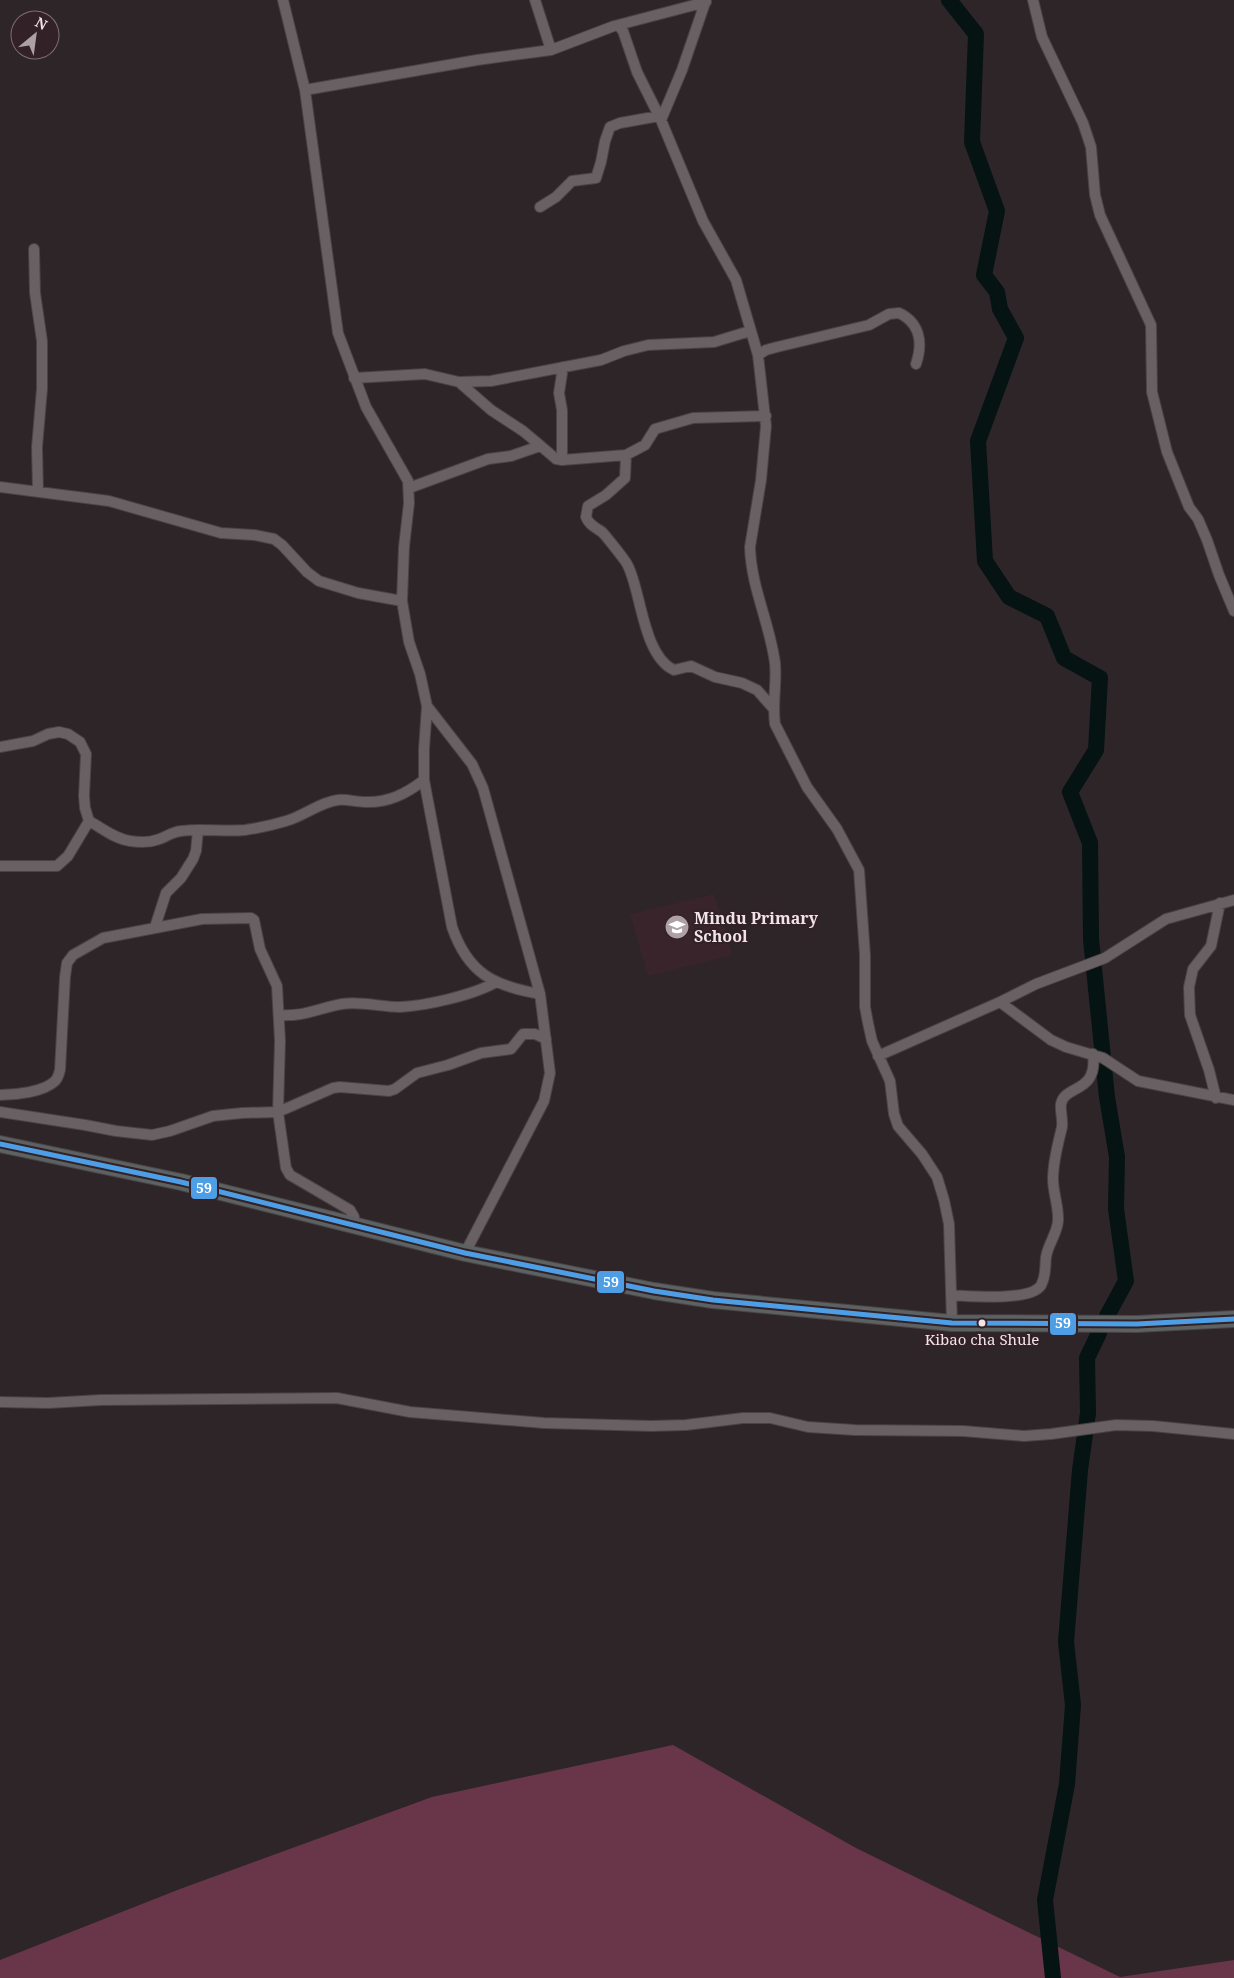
<svg xmlns="http://www.w3.org/2000/svg" width="1234" height="1978" font-family="'Noto Serif',serif">
<style>
.built{fill:#3a242b}
.green{fill:#683648}
.lines{fill:none;stroke-linecap:round;stroke-linejoin:round}
.river{stroke:#051313;stroke-width:16}
.minor-casing{stroke:#4a4244;stroke-width:12}
.trunk-casing{stroke:#4a4244;stroke-width:18}
.minor{stroke:#686063;stroke-width:10}
.trunk{stroke:#5c6162;stroke-width:16}
.bus-1-casing{stroke:#322127;stroke-width:9}
.bus-1{stroke:#4d9ee5;stroke-width:5}
.bus-dot{fill:#f1e4e8;stroke:#322127;stroke-width:2}
.labels{text-anchor:middle;dominant-baseline:central;stroke-width:4.5;stroke-linejoin:round;paint-order:stroke}
.bus-label{font-size:15px;fill:#f1e4e8;stroke:#322127}
.poi-label{font-size:16px;font-weight:bold;fill:#f1e4e8;stroke:#322127;text-anchor:start}
.line-badge{stroke:#322127;stroke-width:2}
.badge-label{font-size:14px;text-anchor:middle;font-weight:bold;fill:#fff}
</style>
<rect width="100%" height="100%" fill="#2e2528"/>
<path class="built" d="M714,894L732,955L648,976L630,914Z"/>
<path class="green" d="M673,1745L856,1848L1120,1977L1234,1960V1978H0V1960L180,1889L432,1797Z"/>
<g class="lines">
<path class="river" d="M949,0L976,34L972,142L997,211L984,275L997,292L1000,309L1016,338L978,441L985,561L1009,597L1047,616L1064,658L1100,678L1096,750L1070,792L1090,843L1091,939L1107,1097L1117,1157L1116,1209L1126,1281L1107,1316
M1053,1978L1045,1900L1067,1784L1073,1705L1066,1642L1080,1470L1088,1413L1087,1358L1099,1333"/>
<defs>
<path id="minor" d="M283,0L305,90L338,333L366,407L408,481L409,503L404,547L402,601L409,642L420,674L427,706L424,749V780L452,927C468,973 493,986 540,994
M535,0L551,50
M1033,0L1042,37L1083,123L1091,147L1095,195L1100,215L1151,325L1152,392L1167,452L1189,507L1198,519L1207,540L1219,575L1234,611
M618,25L706,2
M305,90L477,60L551,50L614,26L618,25L623,31L637,72L661,120L703,221L736,280L758,355L766,426L761,480L750,547C751,587 770,624 775,663C777,684 772,704 775,724L807,787L837,829L859,870L865,955V1007L868,1023L872,1041L890,1081L894,1114L898,1126L922,1154L937,1177L944,1200L949,1224L952,1323
M661,120L682,70L706,0
M540,207L556,197L572,181L596,178L601,162L605,141L610,127L620,123L659,116
M34,249L35,293L42,341V389L37,447L38,492
M758,355L766,350L777,347L869,325L889,314L899,313C920,323 923,343 916,364
M354,378L425,374L459,382L491,381L601,360L624,351L648,345L714,342L750,331
M459,382L491,410L523,431L541,446
M626,455L625,478L606,495L588,506L586,517C589,525 595,527 602,532C605,535 627,562 628,566C641,591 643,656 674,670L691,666L715,677L742,683L757,690L773,708
M562,460V410L559,393L563,367
M0,487L109,501L221,533L254,535L274,539L282,545L307,572L319,581L358,593L402,601
M409,488L488,459L511,456L537,447H542L556,459L562,460L626,455L645,445L655,429L693,418L766,416
M427,706L472,764L483,788L540,994L550,1073L544,1101L465,1253
M0,747L33,741L48,734L59,732L68,734L80,742L86,754L84,796L85,808L89,821C102,828 115,839 130,841C138,842 148,843 156,840C165,838 171,832 181,831C202,828 225,832 245,830C259,828 273,825 286,821C304,816 320,802 338,800C347,799 356,802 365,802C388,803 406,794 424,780
M0,866H57L68,856L89,821
M155,927L166,893L181,878L193,859L196,851L198,830
M1000,1002L1051,1040L1066,1047L1103,1058L1138,1081L1234,1100
M279,1015C305,1017 318,1008 342,1004C361,1001 381,1007 400,1007C425,1006 474,995 496,982
M878,1056L1000,1002L1036,984L1105,958L1166,919L1234,900
M0,1095C15,1095 44,1092 55,1081C58,1078 59,1074 60,1070L65,977L67,963L73,955L103,938L202,919L251,918L254,920L260,949L277,986L280,1041L278,1112L286,1168L290,1175L350,1210L354,1217V1224
M1216,1098L1209,1070L1190,1015L1189,987L1193,969L1211,946L1220,903
M0,1112L85,1125L116,1131L152,1135L170,1131L213,1116L242,1113L278,1112L333,1088L340,1087L389,1091L395,1089L417,1073L448,1065L481,1053L511,1049L523,1034H535L546,1039
M951,1295C970,1297 1018,1299 1034,1291C1038,1289 1041,1287 1042,1283C1046,1275 1045,1265 1046,1257C1048,1244 1057,1234 1058,1221C1059,1207 1053,1193 1053,1179C1053,1161 1058,1144 1062,1127C1063,1119 1060,1111 1061,1104C1065,1084 1098,1094 1093,1054
M0,1402L48,1403L101,1400L337,1398L410,1412L544,1423L651,1426L686,1425L743,1418H770L808,1427L855,1430L963,1431L1024,1436L1051,1434L1116,1425L1153,1426L1234,1434"/>
<path id="trunk" d="M0,1144L181,1182L465,1253L654,1291L713,1300L952,1323L1137,1324L1234,1319"/>
</defs>
<use href="#minor" class="minor-casing"/>
<use href="#trunk" class="trunk-casing"/>
<use href="#minor" class="minor"/>
<use href="#trunk" class="trunk"/>
<defs>
<path id="bus-1" d="M0,1144L181,1182L465,1253L654,1291L713,1300L952,1323L1137,1324L1234,1319"/>
</defs>
<use href="#bus-1" class="bus-1-casing"/>
<use href="#bus-1" class="bus-1"/>
</g>
<defs>
<symbol id="school-disc" viewBox="-11 -11 22 22"><circle r="9.5" fill="#ada1a5" stroke="#322127"/><path d="M0-5L7-2L0 1L-7-2ZM-4 1L0 2.5L4 1V4Q0 6-4 4Z" fill="#fff"/></symbol>
</defs>
<g fill-rule="evenodd">
<use href="#school-disc" x="663" y="913" width="28" height="28"/>
</g>
<circle class="bus-dot" cx="982" cy="1323" r="4.5"/>
<g class="labels">
<g class="bus-label">
<text x="982" y="1339">Kibao cha Shule</text>
</g>
<g class="poi-label">
<text x="694" y="918">Mindu Primary<tspan x="694" dy="18">School</tspan></text>
</g>
</g>
<g class="line-badge">
<rect x="190" y="1176" width="28" height="24" rx="5" fill="#4d9ee5"/>
<rect x="596" y="1270" width="29" height="24" rx="5" fill="#4d9ee5"/>
<rect x="1049" y="1312" width="28" height="24" rx="5" fill="#4d9ee5"/>
</g>
<g class="badge-label">
<text x="204" y="1193">59</text>
<text x="611" y="1287">59</text>
<text x="1063" y="1328">59</text>
</g>
<g transform="translate(35 35) rotate(29)"><circle r="24" fill="#322127" stroke="#7e6f74"/>
<path d="M0-4L9 19L0 12L-9 19Z" fill="#ada1a5"/>
<text y="-8" font-size="14" font-weight="bold" text-anchor="middle" fill="#f1e4e8">N</text>
</g>
</svg>
